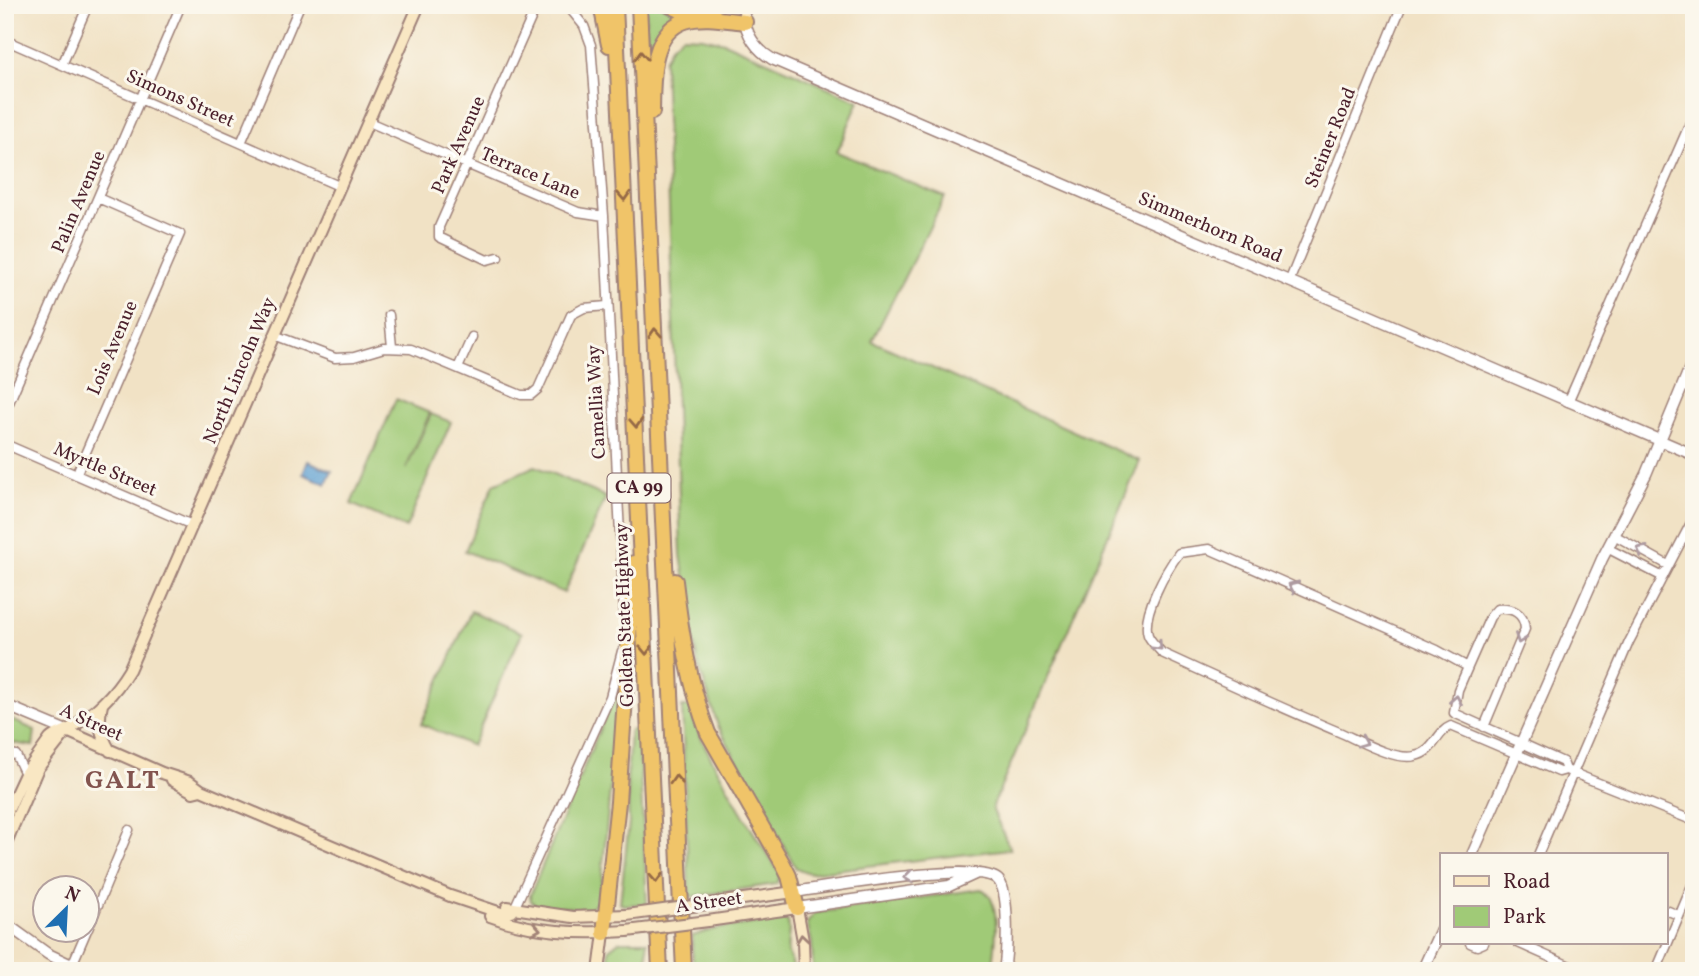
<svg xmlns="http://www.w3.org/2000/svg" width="1699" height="976" font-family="Vollkorn,serif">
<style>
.green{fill:#a0ca77;stroke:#757451;stroke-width:2}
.water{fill:#5ea0d2;stroke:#54607e;stroke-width:2}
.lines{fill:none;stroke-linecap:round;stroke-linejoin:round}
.minor-casing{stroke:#9e8078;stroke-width:11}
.tertiary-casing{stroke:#9e8078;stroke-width:13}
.secondary-casing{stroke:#9e8078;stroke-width:14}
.motorway-casing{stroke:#9e8078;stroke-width:18}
.minor{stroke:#fff;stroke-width:8}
.tertiary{stroke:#fff;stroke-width:10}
.secondary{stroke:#f9e7c3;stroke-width:10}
.motorway{stroke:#f0c469;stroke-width:14}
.secondary-bridge-casing{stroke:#9e8078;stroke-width:14;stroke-linecap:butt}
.secondary-bridge{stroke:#f9e7c3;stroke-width:10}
.oneway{stroke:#956947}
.oneway2{stroke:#ae9aa0}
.oneway3{stroke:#a28377}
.labels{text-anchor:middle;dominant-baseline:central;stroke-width:6;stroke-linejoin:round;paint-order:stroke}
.shield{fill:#fbf7ec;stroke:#7f6065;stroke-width:2}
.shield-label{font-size:18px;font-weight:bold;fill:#4a1f2b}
.street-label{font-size:19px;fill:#4a1f2b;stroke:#fbf7ec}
.district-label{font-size:26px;font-weight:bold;letter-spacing:2px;fill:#83544f;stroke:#fbf7ec}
</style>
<rect width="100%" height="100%" fill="#fbf7ec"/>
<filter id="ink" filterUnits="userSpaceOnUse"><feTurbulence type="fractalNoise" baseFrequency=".0143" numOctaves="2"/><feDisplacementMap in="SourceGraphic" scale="14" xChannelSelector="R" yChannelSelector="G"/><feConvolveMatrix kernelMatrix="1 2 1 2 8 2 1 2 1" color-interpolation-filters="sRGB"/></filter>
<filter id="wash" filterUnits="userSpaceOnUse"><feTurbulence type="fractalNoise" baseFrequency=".00686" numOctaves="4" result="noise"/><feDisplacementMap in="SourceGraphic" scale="28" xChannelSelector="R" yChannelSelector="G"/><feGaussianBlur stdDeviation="1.57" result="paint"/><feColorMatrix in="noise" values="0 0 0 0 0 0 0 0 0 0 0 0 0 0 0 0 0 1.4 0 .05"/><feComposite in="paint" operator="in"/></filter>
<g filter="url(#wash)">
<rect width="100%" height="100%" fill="#f1e2c5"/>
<path class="green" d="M645,5H660L683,15L659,39L647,40Z
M682,36L702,37L724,42L859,101L837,152L945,197L872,341L1140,461L992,808L1010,849L809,873L796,868L718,726L697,660L681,555L664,60L671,46Z
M396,399L430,413L406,469L431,414L451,422L406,528L351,504Z
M535,466L606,497L564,593L465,551L494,484Z
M471,611L522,633L472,746L421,724Z
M621,667L600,900L588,909L536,905L531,901L530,895L605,717Z
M682,707H690C697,735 713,761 727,786C743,816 760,844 779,872L780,877L776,884L689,897Z
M5,717L35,730L33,746L5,742Z
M630,730H638L647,904L623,905L620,903L629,823L627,782Z
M981,889C1003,897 995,952 992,971H813L812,943L807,923L815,913Z
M783,919L788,922C791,933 786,942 788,953C790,960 793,963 794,971H693L692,936L715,929Z
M619,941H647L648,971H615V965L609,958V949Z"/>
<path class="water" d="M308,461L332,471L326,484L303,474Z"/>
</g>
<g filter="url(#ink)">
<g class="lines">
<defs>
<path id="minor" d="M567,5L584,26L591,45L604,216L624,614
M5,40L341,187
M62,65L88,5
M369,122L578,212L604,216
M241,143L300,5
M498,257L487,260L439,237V227L537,5
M1289,282L1402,5
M389,315L392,347
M274,335L335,358L354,357L384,348L411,349L521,395H531L538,389L571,315L584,308L607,306
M458,368L472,337
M1568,402L1694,114
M5,412L181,5
M5,444L192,525
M76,475L180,234L98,198
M1614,535L1668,565
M1607,548L1663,577
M1468,667L1490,617L1497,609C1512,608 1524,612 1525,629L1484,727
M5,753L16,755L25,774
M1566,770L1563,762L1454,713L1458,690L1468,667L1437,650L1209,549L1179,553C1167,569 1141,614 1148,635C1150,641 1158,648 1162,653C1221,680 1279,707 1339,732C1358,740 1394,761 1415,756C1435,752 1436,732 1451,726L1559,772L1566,770L1694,821
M1538,855L1629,642L1694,517
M514,909L610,697L622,651
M1666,910L1678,915
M88,929L129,830
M1470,943L1477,946L1484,943
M1518,943L1581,971
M72,965L87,930
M1425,965L1439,971
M1656,971L1694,881"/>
<path id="tertiary" d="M744,16C746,35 757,50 772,59L1694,455
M5,705L67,731
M1472,855L1602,559L1646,474L1694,358
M794,892C824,888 984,859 999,881C1010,895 1007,953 1004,971
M797,908L949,886L975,874
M5,923L48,954L84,971
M1422,971L1442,927"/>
<path id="secondary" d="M744,12V5
M102,705C97,724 101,735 110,751
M67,731L162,773L190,782L201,790L450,896L504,914L512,912L514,909
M172,780L193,792L201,790
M5,817L25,774L50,739C56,733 63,733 69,729C94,714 114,695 129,670L419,5
M5,845L38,768L67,731
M707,904L794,892
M507,907L573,917L627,915
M490,916C535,933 579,934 627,931
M708,921L797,908L803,941L804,971
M599,971L604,933"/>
<path id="motorway" d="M601,5L609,45
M615,5L660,971
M639,5L684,971
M669,5L680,10L701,12
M702,12L717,5
M652,112C653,82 649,33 685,21C703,15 726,20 745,22
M675,581C681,633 689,683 708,733L783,864L789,876L797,908
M604,933L618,802L634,563"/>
</defs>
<use href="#minor" class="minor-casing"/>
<use href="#tertiary" class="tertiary-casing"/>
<use href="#secondary" class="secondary-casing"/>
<use href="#motorway" class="motorway-casing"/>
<use href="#minor" class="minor"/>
<use href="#tertiary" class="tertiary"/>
<use href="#secondary" class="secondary"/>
<use href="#motorway" class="motorway"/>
<defs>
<path id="secondary-bridge" d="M627,915L707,904
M627,931L708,921"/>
</defs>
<use href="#secondary-bridge" class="secondary-bridge-casing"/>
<use href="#secondary-bridge" class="secondary-bridge"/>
</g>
<defs><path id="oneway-chevron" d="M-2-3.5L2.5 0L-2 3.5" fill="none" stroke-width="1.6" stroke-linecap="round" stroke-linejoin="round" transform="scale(1.75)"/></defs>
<g class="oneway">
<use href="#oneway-chevron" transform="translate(641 56) rotate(-93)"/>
<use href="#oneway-chevron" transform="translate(624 196) rotate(87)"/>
<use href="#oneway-chevron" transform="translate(655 333) rotate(-93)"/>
<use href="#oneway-chevron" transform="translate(636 423) rotate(87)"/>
<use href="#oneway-chevron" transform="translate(646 650) rotate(88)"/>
<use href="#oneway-chevron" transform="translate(676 780) rotate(-93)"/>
<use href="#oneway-chevron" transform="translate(656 878) rotate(87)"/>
</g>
<g class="oneway2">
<use href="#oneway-chevron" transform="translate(1641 550) rotate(-151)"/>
<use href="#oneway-chevron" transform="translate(1293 586) rotate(-156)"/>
<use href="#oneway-chevron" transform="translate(1520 639) rotate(110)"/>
<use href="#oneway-chevron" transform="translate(1158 646) rotate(45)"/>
<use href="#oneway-chevron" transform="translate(1456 700) rotate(-80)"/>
<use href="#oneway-chevron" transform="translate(1363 742) rotate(23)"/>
<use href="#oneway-chevron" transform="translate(908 877) rotate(173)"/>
</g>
<g class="oneway3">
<use href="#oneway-chevron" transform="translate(536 929) rotate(10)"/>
<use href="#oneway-chevron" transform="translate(802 939) rotate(-98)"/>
</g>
</g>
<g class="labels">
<rect class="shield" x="607.5" y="473.5" width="63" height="29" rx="5"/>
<g class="shield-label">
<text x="639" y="488">CA 99</text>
</g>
<g class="street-label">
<text transform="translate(180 99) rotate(24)">Simons Street</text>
<text transform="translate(1331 138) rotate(-68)">Steiner Road</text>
<text transform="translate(459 145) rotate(-66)">Park Avenue</text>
<text transform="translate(530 174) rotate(23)">Terrace Lane</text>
<text transform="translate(79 202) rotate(-67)">Palin Avenue</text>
<text transform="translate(1210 228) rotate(23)">Simmerhorn Road</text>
<text transform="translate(113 348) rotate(-67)">Lois Avenue</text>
<text transform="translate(240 371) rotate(-67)">North Lincoln Way</text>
<text transform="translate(597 402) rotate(-93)">Camellia Way</text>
<text transform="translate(105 470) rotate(23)">Myrtle Street</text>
<text transform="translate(625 615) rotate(-92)">Golden State Highway</text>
<text transform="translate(91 723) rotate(24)">A Street</text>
<text transform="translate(709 903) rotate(-8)">A Street</text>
</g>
<g class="district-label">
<text x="123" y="781">GALT</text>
</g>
</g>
<rect width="1699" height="976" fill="none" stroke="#fbf7ec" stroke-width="28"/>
<rect x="1440" y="853" width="228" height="91" fill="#fbf7ec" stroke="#b4a19f" stroke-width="2"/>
<rect x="1454" y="876" width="35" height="10" fill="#f9e7c3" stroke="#b4a19f" stroke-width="2"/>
<text x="1503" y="888" font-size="21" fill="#4a1f2b">Road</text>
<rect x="1454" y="906" width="35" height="21" fill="#a0ca77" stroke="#b4a19f" stroke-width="2"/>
<text x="1503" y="923" font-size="21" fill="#4a1f2b">Park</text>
<g transform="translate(66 909) rotate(24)"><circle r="33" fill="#fbf7ec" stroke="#b4a19f" stroke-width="2"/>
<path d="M0-5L12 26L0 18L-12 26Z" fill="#1f6fb2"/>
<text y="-10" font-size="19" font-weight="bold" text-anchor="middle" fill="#4a1f2b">N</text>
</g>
</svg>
